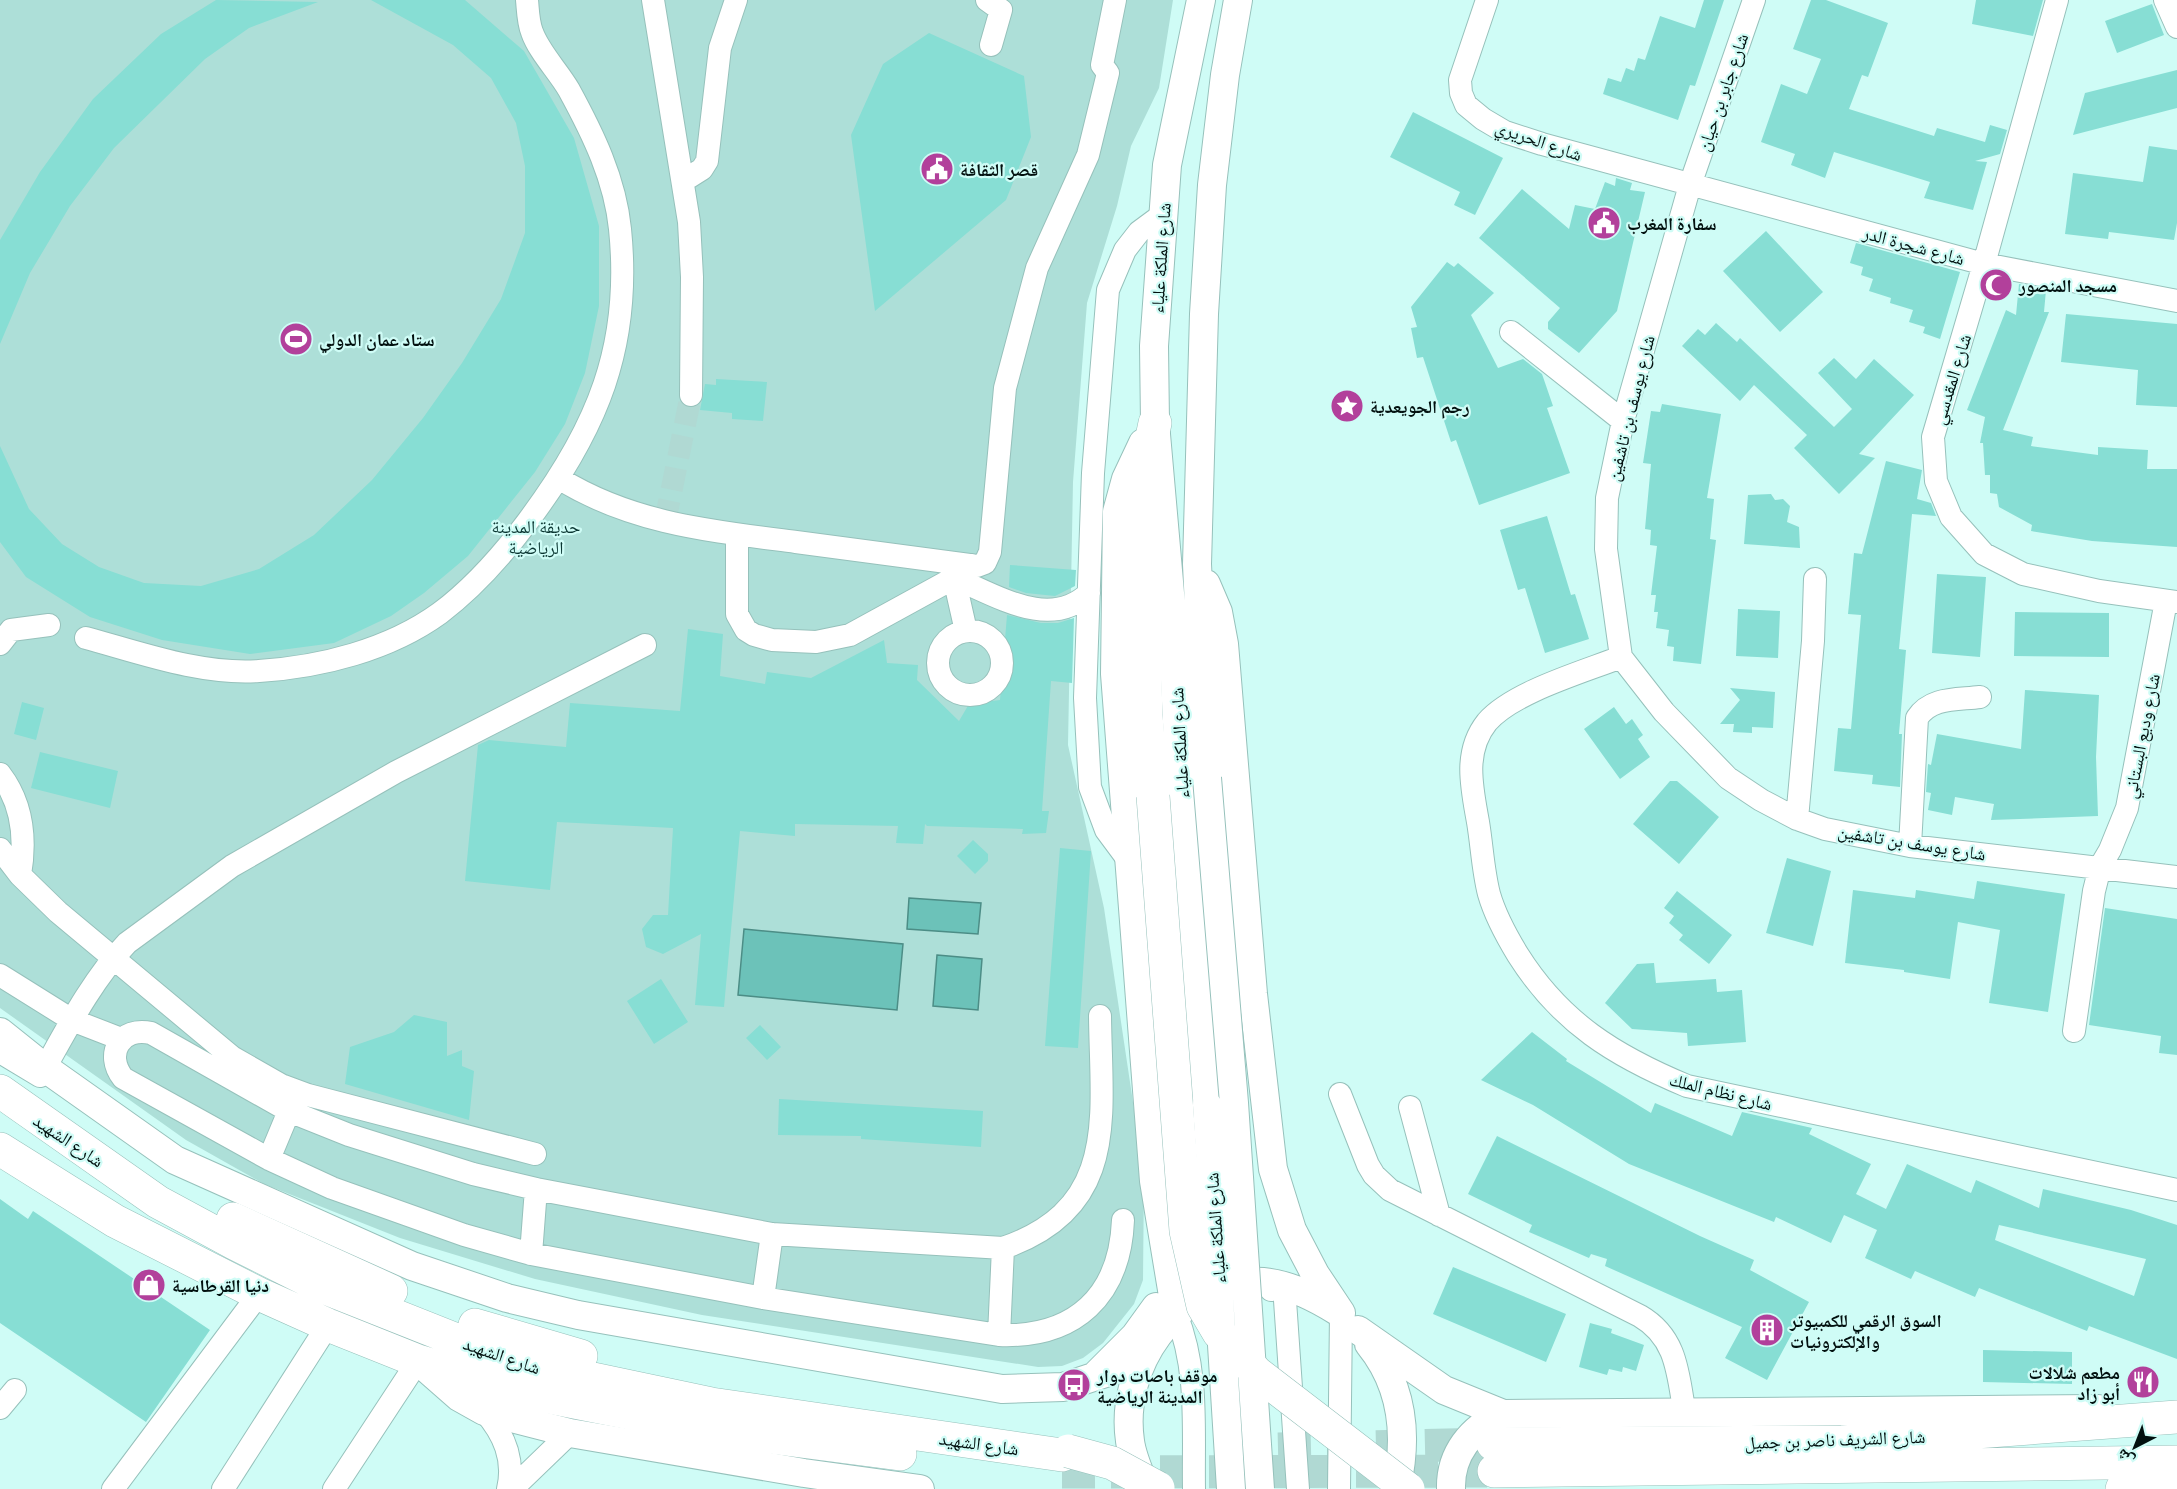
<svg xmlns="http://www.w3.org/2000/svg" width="2177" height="1489" font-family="'Exo 2','Noto Naskh Arabic',sans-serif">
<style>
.green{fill:#addfd8}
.water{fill:#6cc2b9;stroke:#4c8d86;stroke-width:1.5}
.building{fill:#87ded4;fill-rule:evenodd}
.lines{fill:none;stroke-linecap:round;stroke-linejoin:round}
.minor-tunnel{stroke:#b0d9d3;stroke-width:22;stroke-dasharray:22 11;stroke-linecap:butt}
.highway-tunnel{stroke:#b0d9d3;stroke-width:33;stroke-dasharray:33 16;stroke-linecap:butt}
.minor-casing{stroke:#96c1bb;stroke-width:24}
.major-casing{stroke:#96c1bb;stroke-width:30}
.highway-casing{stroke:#96c1bb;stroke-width:34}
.minor{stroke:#fff;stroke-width:22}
.major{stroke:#fff;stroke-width:28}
.highway{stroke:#fff;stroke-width:33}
.major-bridge-casing{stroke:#96c1bb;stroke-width:30;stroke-linecap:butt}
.highway-bridge-casing{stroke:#96c1bb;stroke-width:34;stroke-linecap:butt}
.major-bridge{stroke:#fff;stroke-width:28}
.highway-bridge{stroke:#fff;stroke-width:33}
.labels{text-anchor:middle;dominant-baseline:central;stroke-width:4.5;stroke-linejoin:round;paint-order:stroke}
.street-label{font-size:18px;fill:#02100f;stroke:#cffcf6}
.poi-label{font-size:18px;font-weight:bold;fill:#02100f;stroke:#cffcf6;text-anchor:start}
.park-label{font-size:18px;fill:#0a3531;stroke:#cffcf6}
</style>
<rect width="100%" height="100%" fill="#cffcf6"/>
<path class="green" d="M0,0H1173L1159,88L1131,146L1117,206L1087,303L1073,482L1068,745L1104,908L1144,1176L1143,1280L1134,1304L1103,1343L1083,1358L1062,1366L1038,1367L702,1315L535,1279L400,1238L264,1184L186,1140L0,1008Z"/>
<path class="water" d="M909,898L981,903L978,934L907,929Z
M744,929L903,944L897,1010L738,995Z
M937,955L982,959L978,1010L933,1006Z"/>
<path class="building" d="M216,0L318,2L249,28L205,59L114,148L70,206L30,273L0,344V240L40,172L93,99L161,34Z
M371,0H465L524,51L574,138L599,226V306L585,373L565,424L535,472L468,556L424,593L391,616L334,643L250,654L162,640L90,617L26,577L0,542V446L29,509L62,544L99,567L144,583L201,586L259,569L314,535L372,480L423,418L462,363L501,299L525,233V166L516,123L491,78L453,45Z
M1704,0H1724L1695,86L1690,85L1678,120L1603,94L1608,78L1621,82L1626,68L1634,71L1638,58L1645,60L1660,16L1695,28Z
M1811,0H1826L1888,23L1868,77L1862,75L1849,109L1934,136L1937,128L1985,142L1990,125L2007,130L2000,154L1975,161L1987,162L1973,210L1924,198L1930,182L1834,152L1825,178L1791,165L1795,154L1761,142L1781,84L1807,94L1821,59L1793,49Z
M1976,0H2043L2033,36L1972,24Z
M2152,4L2164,35L2117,53L2105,21Z
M929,33L1024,76L1031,137L1006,200L875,311L851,135L883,64Z
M2177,70V108L2073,135L2085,93Z
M1413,112L1503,158L1475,215L1454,205L1460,192L1390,157Z
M2149,146L2177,150V223L2174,240L2109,232L2108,239L2065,234L2073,173L2143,182Z
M1616,178L1632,183L1630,190L1645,192L1617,311L1579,353L1548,329V322L1560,308L1479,238L1522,189L1569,229L1575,205L1595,209L1605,182L1615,186Z
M1766,231L1823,292L1780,332L1723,271Z
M1856,243L1960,272L1940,339L1923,333L1925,327L1909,322L1913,310L1890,303L1891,298L1869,291L1873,279L1861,275L1863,267L1850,263Z
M1447,262L1454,267L1458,263L1494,293L1471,315L1498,368L1523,359L1542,374L1553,406L1547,408L1570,473L1479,505L1456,440L1451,442L1423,357L1417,358L1411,328L1417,327L1411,307Z
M2019,284L2046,290L2044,312H2049L2003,430L2033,437L2031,446L2098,455V447L2148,450L2147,469H2177V547L2092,541L2031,531L2032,525L1999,507L1997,494L1990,493V475H1985L1983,443H1980L1985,417L1967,410L2006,310L2016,315Z
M2066,314L2177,324V407L2136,405L2138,370L2061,362Z
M1716,323L1737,342L1740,338L1834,427L1852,409L1818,373L1834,358L1856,379L1874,359L1914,395L1859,454L1875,458L1839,494L1794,448L1807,435L1754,385L1740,401L1682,346L1698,329L1705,335Z
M716,379L767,382L763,421L732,419V413L700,410L705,384L716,385Z
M1662,404L1721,414L1707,498L1714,499L1710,539L1716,540L1701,664L1673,661L1674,647L1667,646L1669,630L1656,628L1658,612H1654L1656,595H1651L1657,546L1650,545L1651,530L1645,529L1651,464L1643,463L1651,411L1660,412Z
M1886,461L1922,470L1917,499L1931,503L1936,516L1912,514L1899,649L1906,650L1899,734H1902L1900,787L1872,784L1873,775L1834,771L1838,728L1851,729L1861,615L1848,614L1854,553L1862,554Z
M1771,494L1775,500L1783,499L1790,506L1787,522L1799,527L1800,548L1744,544L1748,495Z
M1547,516L1571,595L1575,594L1589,639L1545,653L1525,588L1518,590L1500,530Z
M1010,565L1076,570L1075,586L1055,596L1026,593L1009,587Z
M1937,574L1986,577L1980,657L1932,653Z
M1738,609L1780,611L1778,658L1736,656Z
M2015,612L2109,613V657L2014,656Z
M1007,615L1041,623H1058L1074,618L1072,683L1051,681L1042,811H1049L1046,833L1022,834L1023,829L927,826L925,824L923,844L896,843L898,826L795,824V836L740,831L724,1007L695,1005L701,934L663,954L646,947L642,929L653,915H668L673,828L557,822L550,890L465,881L478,745L489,740L566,747L570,703L680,711L688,629L723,634L720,676L765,684L767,672L811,678L884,640L887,663L918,665L917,680L959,721L969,704L1000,700Z
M1730,688L1775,692L1773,728L1752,727V733L1733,732L1734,724H1720L1740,700Z
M2025,690L2099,695L2096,757L2098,816L1991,820L1994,804L1955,797L1952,815L1928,810L1931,793L1926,792L1928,764L1931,765L1937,734L2021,749Z
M22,702L44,708L36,740L14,734Z
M1614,707L1626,724L1632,719L1643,735L1638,739L1650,757L1620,779L1584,729Z
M40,752L118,771L110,808L31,788Z
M1670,781H1677L1719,817L1679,864L1633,824Z
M973,840L988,854V861L975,874L957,856Z
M1060,848L1091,851L1078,1048L1045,1046Z
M1787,858L1831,871L1813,946L1766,933Z
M1977,881L2065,894L2048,1012L1989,1003L2000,930L1958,922L1950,979L1904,972V970L1845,963L1853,890L1915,898L1916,890L1974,899Z
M1677,891L1732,935L1709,964L1679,940L1683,935L1669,923L1674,916L1664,908Z
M2105,908L2177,919V1055L2159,1053L2161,1036L2089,1025Z
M1654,963L1656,983L1716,979L1717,992L1742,990L1746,1042L1688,1046L1687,1033L1632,1029L1605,1003L1637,964Z
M661,979L688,1022L654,1044L627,1001Z
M414,1015L447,1022V1056L462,1050V1066L474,1071L469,1120L345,1084L350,1047L394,1032Z
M760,1025L781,1047L767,1060L746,1038Z
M1532,1032L1567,1059L1566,1061L1651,1113L1655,1103L1732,1136L1742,1112L1812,1128L1809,1134L1871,1164L1856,1194L1886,1209L1907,1164L1971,1193L1976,1180L2039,1208L2043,1189L2131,1210L2177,1225V1359L2089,1326L2087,1331L1979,1288L1975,1297L1915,1271L1911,1279L1865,1258L1877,1230L1844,1215L1831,1243L1776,1217L1774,1222L1629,1164L1533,1105L1481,1080ZM1999,1225L2146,1259L2134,1296L1995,1240Z
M779,1099L983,1111L981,1147L861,1139V1136L778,1135Z
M1497,1136L1700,1236L1754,1260L1750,1270L1809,1302L1767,1380L1725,1358L1742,1327L1605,1266L1607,1259L1591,1254L1589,1258L1529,1232L1532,1225L1468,1194Z
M0,1199L28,1219L33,1211L210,1330L146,1422L0,1323Z
M1453,1267L1566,1314L1546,1362L1433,1314Z
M1590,1323L1612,1329L1611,1333L1644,1345L1636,1371L1623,1367L1622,1372L1609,1369L1607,1375L1579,1367Z
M1983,1350L2072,1352V1384L1983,1382Z"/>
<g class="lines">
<path class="minor-tunnel" d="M665,522L691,395"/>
<path class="highway-tunnel" d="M1278,1449L1491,1444
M1062,1472L1494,1471"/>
<defs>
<path id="minor" d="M653,0L689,222L692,277L691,395
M987,0L1001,10L991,45
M1487,0L1460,80L1461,93L1466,105L1483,119L1505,132L1542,144L1984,264L2177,301
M1754,0L1690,185L1623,421L1607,498L1606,549L1621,657L1664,712L1728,778L1761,800L1797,819L1825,829L1910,846L2177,877
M2057,0L1984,264L1933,437L1936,481L1951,517L1984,554L2023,574L2099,591L2177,602
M2165,0L2177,27
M683,181L702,169L707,161L720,48L736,0
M1511,332L1623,421
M560,479C633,524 712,531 796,542C856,550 916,558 977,566L985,563L990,552L1005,388L1037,268L1088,155L1108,73L1102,65L1115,0
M737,535V614L746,630L754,635L772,640L816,642L850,635L954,578L972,565
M954,578C996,595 1050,631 1089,593
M954,578L966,631
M938 663a32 32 0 1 1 64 0a32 32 0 1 1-64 0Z
M86,638C141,653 201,675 259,671C321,667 389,650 440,613C472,589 504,553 528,521C597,429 632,346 620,229C615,179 593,134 569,90C558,71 539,52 532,32C528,22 528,10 527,0
M0,644L11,630L49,625
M1621,657C1583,672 1513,692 1487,722C1463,752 1472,788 1478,822C1482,846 1483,871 1489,894C1495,915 1507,937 1518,955C1561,1023 1615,1056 1687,1086L2177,1190
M0,774C23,804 26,840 20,875
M1797,819L1813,641L1815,579
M1910,846L1917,718C1931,697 1956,700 1980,697
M0,849L20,875L58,912L232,1057L281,1085L308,1095L535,1154
M1129,861L1106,830L1090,787L1085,698L1093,473L1108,290L1125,250L1139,232L1162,215
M0,975L72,1020L121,1039
M1100,1016C1101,1116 1120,1208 1003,1248L772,1234L536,1189L473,1174L349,1135L289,1111L151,1033C121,1026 104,1054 123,1078L269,1159L332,1188L464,1235L531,1254L763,1298L999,1335C1075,1338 1120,1296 1123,1220
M2074,1031L2094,891L2100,867L2110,850L2127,808L2166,601
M0,1052L40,1076
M45,1068C69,1025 93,979 127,943L232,866L396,772L645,645
M1340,1094L1368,1165L1374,1175L1390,1190L1640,1316C1678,1338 1678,1376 1685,1415
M1410,1107L1439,1215
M269,1159L289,1111
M531,1254L536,1189
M1271,1290L1284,1286L1298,1489
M763,1298L772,1234
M1176,1314C1199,1370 1193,1430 1194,1489
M999,1335L1003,1248
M0,1408L15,1390
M484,1411C504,1434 515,1459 508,1489
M113,1489L259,1294
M223,1489L328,1325
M334,1489L418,1361
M512,1489L570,1433
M1339,1489L1341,1313"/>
<path id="major" d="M1201,0L1167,165L1154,346L1155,423L1172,616L1180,785L1207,1105
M1143,443L1126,479L1117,512L1115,674L1154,1181L1176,1314
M1206,584L1218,612L1224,644L1253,994L1273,1169L1292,1230L1315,1274L1341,1313
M1207,778L1197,564L1204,314L1212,185L1225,75L1238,0
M0,1032L45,1068L175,1160L412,1266L507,1298L578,1315L1002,1389L1063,1387L1142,1361
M1358,1330L1444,1390L1503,1414L2098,1409
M1369,1344C1404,1387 1408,1437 1396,1489
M418,1361L459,1397L484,1411L570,1433L804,1473L920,1489
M1097,1374L1135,1336L1156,1307
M1146,1489C1140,1474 1132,1457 1130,1441C1119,1366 1175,1286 1252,1282C1282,1280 1313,1296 1337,1311
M1451,1489C1450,1454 1471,1428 1503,1414"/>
<path id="highway" d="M1153,796L1146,716L1140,495L1155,423
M0,1091L158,1202L234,1243L318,1285L512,1362L711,1404L1062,1455
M0,1149L115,1221L259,1294L328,1325L418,1361L514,1390L711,1429L900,1454
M233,1219L391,1291
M475,1325L581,1356
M1493,1444L1842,1442L2177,1417
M1494,1471L2177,1462
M2122,1489L2177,1475"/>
</defs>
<use href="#minor" class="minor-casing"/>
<use href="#major" class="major-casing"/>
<use href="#highway" class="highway-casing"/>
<use href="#minor" class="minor"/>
<use href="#major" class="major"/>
<use href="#highway" class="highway"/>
<defs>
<path id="major-bridge" d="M1207,778L1234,1103L1260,1489
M1207,1105L1231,1489"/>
<path id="highway-bridge" d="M1153,796L1186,1231L1203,1306L1219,1333L1257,1373L1408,1489
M1068,1451L1112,1463L1158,1488"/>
</defs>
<use href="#major-bridge" class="major-bridge-casing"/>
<use href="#highway-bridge" class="highway-bridge-casing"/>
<use href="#major-bridge" class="major-bridge"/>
<use href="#highway-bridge" class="highway-bridge"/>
</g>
<defs>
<symbol id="civic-disc" viewBox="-11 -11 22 22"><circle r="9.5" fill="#b2409b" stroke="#cffcf6"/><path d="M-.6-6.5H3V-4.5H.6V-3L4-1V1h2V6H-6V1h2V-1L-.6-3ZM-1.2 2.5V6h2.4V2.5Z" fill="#fff"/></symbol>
<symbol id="mosque-disc" viewBox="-11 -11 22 22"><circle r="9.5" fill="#b2409b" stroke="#cffcf6"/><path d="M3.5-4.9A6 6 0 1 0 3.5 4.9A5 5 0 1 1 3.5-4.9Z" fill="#fff"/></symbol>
<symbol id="stadium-disc" viewBox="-11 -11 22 22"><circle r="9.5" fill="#b2409b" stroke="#cffcf6"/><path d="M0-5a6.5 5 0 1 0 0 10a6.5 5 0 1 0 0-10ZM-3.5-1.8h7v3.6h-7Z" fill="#fff"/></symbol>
<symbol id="sight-disc" viewBox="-11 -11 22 22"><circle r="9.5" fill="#b2409b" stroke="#cffcf6"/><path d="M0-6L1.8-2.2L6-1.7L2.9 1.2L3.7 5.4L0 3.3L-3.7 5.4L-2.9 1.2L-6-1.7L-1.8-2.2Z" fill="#fff"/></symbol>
<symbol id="shop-disc" viewBox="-11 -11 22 22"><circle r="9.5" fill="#b2409b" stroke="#cffcf6"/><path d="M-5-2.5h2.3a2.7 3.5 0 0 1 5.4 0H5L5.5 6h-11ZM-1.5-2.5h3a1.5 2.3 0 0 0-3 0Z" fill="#fff"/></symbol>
<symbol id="building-disc" viewBox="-11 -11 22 22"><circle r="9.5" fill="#b2409b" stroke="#cffcf6"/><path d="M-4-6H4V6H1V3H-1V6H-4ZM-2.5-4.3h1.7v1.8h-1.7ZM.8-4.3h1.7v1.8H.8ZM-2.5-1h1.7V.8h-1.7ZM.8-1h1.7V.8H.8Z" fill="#fff"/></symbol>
<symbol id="restaurant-disc" viewBox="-11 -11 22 22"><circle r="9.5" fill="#b2409b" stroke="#cffcf6"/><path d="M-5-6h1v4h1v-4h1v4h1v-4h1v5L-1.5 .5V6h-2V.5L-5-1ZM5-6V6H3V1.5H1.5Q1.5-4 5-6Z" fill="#fff"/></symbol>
<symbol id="bus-disc" viewBox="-11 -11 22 22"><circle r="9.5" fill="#b2409b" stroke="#cffcf6"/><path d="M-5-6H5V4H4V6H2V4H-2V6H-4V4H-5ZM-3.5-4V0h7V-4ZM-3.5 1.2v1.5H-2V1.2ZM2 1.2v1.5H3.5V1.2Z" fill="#fff"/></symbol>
</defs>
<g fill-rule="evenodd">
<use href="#civic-disc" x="918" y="150" width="38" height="38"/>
<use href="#civic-disc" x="1585" y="204" width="38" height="38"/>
<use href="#mosque-disc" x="1977" y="266" width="38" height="38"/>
<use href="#stadium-disc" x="277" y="320" width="38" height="38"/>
<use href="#sight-disc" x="1328" y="387" width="38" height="38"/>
<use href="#shop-disc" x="130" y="1266" width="38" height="38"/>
<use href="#building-disc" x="1748" y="1311" width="38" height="38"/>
<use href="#restaurant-disc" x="2124" y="1363" width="38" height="38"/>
<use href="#bus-disc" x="1055" y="1366" width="38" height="38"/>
</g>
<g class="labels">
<g class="street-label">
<text transform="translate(1722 92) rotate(-71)">شارع جابر بن حيان</text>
<text transform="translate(1539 140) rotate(19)">شارع الحريري</text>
<text transform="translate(1914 245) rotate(15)">شارع شجرة الدر</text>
<text transform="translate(1160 258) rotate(-86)">شارع الملكة علياء</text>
<text transform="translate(1951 379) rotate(-73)">شارع المقدسي</text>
<text transform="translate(1630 408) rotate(-76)">شارع يوسف بن تاشفين</text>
<text transform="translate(2141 736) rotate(-79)">شارع وديع البستاني</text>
<text transform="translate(1179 743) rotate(-93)">شارع الملكة علياء</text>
<text transform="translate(1912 842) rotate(9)">شارع يوسف بن تاشفين</text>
<text transform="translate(1721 1091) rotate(14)">شارع نظام الملك</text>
<text transform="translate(69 1140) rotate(34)">شارع الشهيد</text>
<text transform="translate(1215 1228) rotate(-94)">شارع الملكة علياء</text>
<text transform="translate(502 1355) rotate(19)">شارع الشهيد</text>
<text transform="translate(1835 1439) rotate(-2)">شارع الشريف ناصر بن جميل</text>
<text transform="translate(979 1443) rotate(8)">شارع الشهيد</text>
</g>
<g class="poi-label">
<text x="960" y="169">قصر الثقافة</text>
<text x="1627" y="223">سفارة المغرب</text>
<text x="2019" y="285">مسجد المنصور</text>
<text x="319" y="339">ستاد عمان الدولي</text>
<text x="1370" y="406">رجم الجويعدية</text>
<text x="172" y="1285">دنيا القرطاسية</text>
<text x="1790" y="1320">السوق الرقمي للكمبيوتر<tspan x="1790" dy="21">والإلكترونيات</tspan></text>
<text x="2120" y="1372" text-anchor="end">مطعم شلالات<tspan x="2120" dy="21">أبو زاد</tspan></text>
<text x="1097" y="1375">موقف باصات دوار<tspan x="1097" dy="21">المدينة الرياضية</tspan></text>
</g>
<g class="park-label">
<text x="536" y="526">حديقة المدينة<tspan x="536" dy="21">الرياضية</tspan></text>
</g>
</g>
<g transform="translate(2135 1447) rotate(222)" stroke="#cffcf6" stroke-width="4.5" paint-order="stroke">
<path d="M0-4.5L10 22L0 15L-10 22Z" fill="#02100f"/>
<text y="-9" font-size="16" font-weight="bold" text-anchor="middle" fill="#02100f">ش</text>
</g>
</svg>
